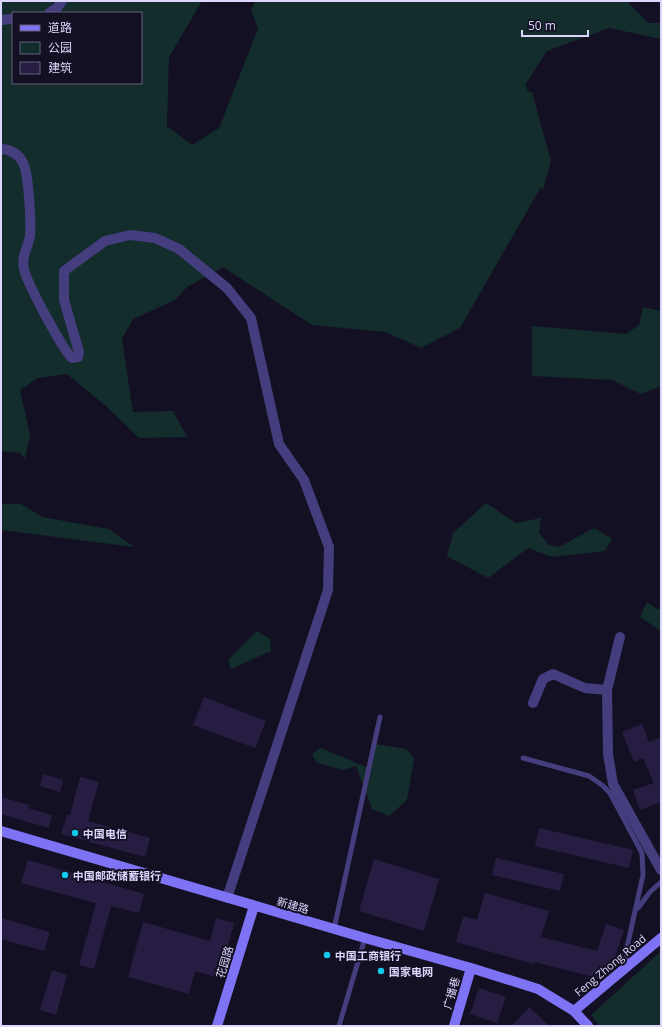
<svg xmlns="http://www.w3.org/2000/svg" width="662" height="1027" font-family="'Open Sans','Noto Sans SC',sans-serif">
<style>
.green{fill:#132c2c;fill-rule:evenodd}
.building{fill:#271d43}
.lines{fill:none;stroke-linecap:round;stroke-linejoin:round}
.lane{stroke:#453e7e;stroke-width:5}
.street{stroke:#453e7e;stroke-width:10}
.secondary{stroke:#7e73f5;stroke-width:10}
.poi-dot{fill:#11c9ec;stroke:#141023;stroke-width:1.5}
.labels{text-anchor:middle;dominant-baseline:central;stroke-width:4;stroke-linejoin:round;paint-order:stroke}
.poi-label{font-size:11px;font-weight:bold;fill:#dcd5fc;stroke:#141023;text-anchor:start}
.street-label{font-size:11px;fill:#dcd5fc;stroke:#141023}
</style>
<rect width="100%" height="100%" fill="#141023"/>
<path class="green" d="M1,1H202L169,57L167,126L192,145L219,128L258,29L251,10L255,1H627L648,23H661V39L609,28L547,51L525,85L528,91L532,92L551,161L543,190L541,187L460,328L421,348L385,332L312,325L223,267L187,287L175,300L133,319L122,339L133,412L173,411L187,437L139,438L107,407L67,374L38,378L20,390L30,435L25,459L20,453L1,451ZM13,13H141V83H13Z
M643,307L661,311V386L641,394L612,380L532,376V326L626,334L639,325Z
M486,503L516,523L541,518L539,533L549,545L559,547L594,528L612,539L605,551L552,557L528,548L488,578L447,556L453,533Z
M1,504H21L42,517L109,529L134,547L1,530Z
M647,602L657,609H661V631L640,617Z
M257,631L270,639L271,651L231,669L228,660Z
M375,744L406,749L414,758L407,800L389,816L372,809L356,766L344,770L317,763L312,754L321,748L371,769Z
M661,951V1026H600L591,1015Z"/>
<path class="building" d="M204,697L266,721L255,748L193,725Z
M642,724L649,742L661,738V802L640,810L633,790L654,783L643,758L634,762L622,732Z
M43,774L63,780L60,792L40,786Z
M80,777L99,782L88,821L150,838L145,857L61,834L67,815H70Z
M1,797L29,805L28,808L52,815L49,828L1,814Z
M539,828L633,850L629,868L535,846Z
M496,858L564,874L560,891L492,875Z
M374,859L439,879L424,931L359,911Z
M28,860L144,894L139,913L111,906L94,969L79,965L96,903L21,883Z
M485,893L549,911L541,937L597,951L606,924L624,930L612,967L605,974L597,978L535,962L534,964L456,942L463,916L477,920Z
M1,918L50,932L44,951L1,939Z
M216,918L234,923L219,978L195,971L189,994L128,977L143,922L210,941Z
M52,970L67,975L56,1015L40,1010Z
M479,988L506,997L497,1023L470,1014Z
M529,1007L549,1026H512Z"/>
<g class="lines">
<path class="lane" d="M523,758L589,776L602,785L610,793L642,853L643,875L626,952L628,966
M638,908L650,892L661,882
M334,929L380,717
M339,1026L365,938"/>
<path class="street" d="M49,13L57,8L62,1
M1,20L13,19
M1,149C10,149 19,154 23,163C29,174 31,223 30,236C28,248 21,256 24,269C27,283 61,347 72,358L78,357L79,352L64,300V271L105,241L130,235L155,238L179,249L227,288L251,318L279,444L304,480L329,547L328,590L227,898
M620,637L607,690L608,754L613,784L661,870
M533,703L543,679L553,674L585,688L607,690"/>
<path class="secondary" d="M1,831L365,938L471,968L538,989L574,1011L588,1026
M574,1011L661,938
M217,1026L254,906
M454,1026L471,968"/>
</g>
<g class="poi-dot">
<circle cx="75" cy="833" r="4"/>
<circle cx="65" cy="875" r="4"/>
<circle cx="327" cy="955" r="4"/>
<circle cx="381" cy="971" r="4"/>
</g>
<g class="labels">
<g class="poi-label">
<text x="83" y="833">中国电信</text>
<text x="73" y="875">中国邮政储蓄银行</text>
<text x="335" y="955">中国工商银行</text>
<text x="389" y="971">国家电网</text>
</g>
<g class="street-label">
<text transform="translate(293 905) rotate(16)">新建路</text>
<text transform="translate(224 962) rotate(-73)">花园路</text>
<text transform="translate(610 965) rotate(-40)">Feng Zhong Road</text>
<text transform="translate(451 993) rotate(-74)">广播巷</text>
</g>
</g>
<rect width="662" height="1027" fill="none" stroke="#dcd5fc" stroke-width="4"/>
<rect x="12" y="12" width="130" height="72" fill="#141023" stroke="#645f7a"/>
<rect x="20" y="25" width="20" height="6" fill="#7e73f5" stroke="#645f7a"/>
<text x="48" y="32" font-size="12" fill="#dcd5fc">道路</text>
<rect x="20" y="42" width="20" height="12" fill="#132c2c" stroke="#645f7a"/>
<text x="48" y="52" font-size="12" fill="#dcd5fc">公园</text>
<rect x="20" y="62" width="20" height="12" fill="#271d43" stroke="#645f7a"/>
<text x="48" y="72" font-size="12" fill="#dcd5fc">建筑</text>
<path d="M522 30v6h66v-6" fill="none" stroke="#dcd5fc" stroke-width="2"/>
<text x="528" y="30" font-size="12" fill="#dcd5fc" stroke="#141023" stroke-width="3" paint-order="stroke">50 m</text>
</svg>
